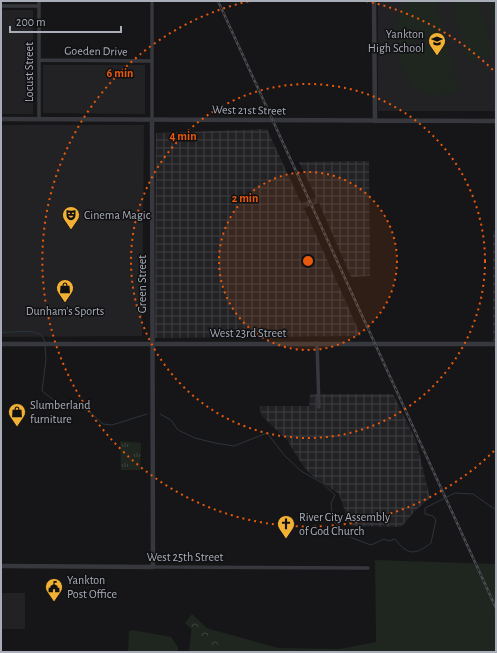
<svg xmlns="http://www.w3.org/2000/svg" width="497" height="653" font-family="'Alegreya Sans',sans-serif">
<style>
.built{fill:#222225}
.industrial{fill:url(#industrial-grid)}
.green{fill:#1e261f}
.forest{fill:url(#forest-crowns)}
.park{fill:url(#park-tufts)}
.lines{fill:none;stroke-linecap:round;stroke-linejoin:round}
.stream{stroke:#2c353c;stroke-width:1}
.minor{stroke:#37383d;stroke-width:3.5}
.tertiary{stroke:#37383d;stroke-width:4.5}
.rail-casing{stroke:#4a4c52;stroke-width:2.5}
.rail{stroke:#111113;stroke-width:1;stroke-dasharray:3;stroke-linecap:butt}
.ring{fill:none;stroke:#e8590c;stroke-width:2;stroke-dasharray:2 4}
.labels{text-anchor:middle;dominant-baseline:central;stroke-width:3;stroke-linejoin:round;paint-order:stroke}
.poi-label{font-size:12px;fill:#a8adb8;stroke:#111113;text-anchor:start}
.street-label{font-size:12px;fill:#a8adb8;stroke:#111113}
.centre{fill:#e8590c;stroke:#111113;stroke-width:2}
.ring-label{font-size:12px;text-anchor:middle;font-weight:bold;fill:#e8590c;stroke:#111113;stroke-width:3;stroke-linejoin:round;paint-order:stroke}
</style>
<defs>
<pattern id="industrial-grid" width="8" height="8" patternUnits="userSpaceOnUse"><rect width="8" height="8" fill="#222225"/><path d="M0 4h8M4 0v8" fill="none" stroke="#3f3f43"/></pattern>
<pattern id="forest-crowns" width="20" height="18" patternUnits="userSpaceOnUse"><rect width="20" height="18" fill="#1e261f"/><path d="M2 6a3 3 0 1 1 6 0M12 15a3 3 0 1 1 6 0" fill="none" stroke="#3c433d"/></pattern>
<pattern id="park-tufts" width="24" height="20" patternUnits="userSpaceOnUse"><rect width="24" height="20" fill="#1e261f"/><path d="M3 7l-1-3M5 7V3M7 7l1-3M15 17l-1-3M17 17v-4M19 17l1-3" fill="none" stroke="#3c433d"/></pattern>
</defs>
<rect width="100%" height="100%" fill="#161618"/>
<path class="built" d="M378,1H496V111H378Z
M1,10H33V114H1Z
M43,65H145V114L43,113Z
M1,125H144L142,336L1,337Z
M1,593H25V629H1Z"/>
<path class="industrial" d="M267,129L301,203L316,197L299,162L369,161L370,276L351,277L319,203L304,208L361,336L155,338L156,133Z
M493,231H496V341H493Z
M310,394H393L416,440L430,498L416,510L401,527L350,526L339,494L310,474L302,464L287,440L261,415L260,406H309Z"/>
<path class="green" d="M408,1H435L444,31L442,34L399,45C396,29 395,13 408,1Z
M461,1H479L494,55L468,62L452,4Z
M488,1H496V30Z
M444,43L448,45L459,93C423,100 407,91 398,55Z
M375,560L496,564V652H189L192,624L278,648L340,649L376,642Z
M132,630L171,637L178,647V652H128L129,631Z"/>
<path class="forest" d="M192,614L222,643L215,652L185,623Z"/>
<path class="park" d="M120,441L141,443L140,470H121Z"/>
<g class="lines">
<path class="stream" d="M1,332C15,334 41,325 45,342
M45,345L46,359L42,391L60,405L73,404L90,412L103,424L112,425L147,414
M160,414L171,420L178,430L195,438L215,443L234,446L267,433L285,456L301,471L322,483L335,495L331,503L333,521L352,538L371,545L384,539L389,541L395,539C408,556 415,555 431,543L436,520L433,516L425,514V508L455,493L473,494L496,510"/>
<path class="minor" d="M39,1V119
M152,1V119
M1,6H39
M40,60L152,61
M317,343L319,407
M153,567L368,568"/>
<path class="tertiary" d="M374,1L375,121
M1,119L496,121
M1,344H496
M1,566L153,567L152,119"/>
<defs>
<path id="rail" d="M218,1L496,608"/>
</defs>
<use href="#rail" class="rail-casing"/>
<use href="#rail" class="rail"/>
</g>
<circle cx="308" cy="261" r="89" fill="#e8590c" fill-opacity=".12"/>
<g class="ring">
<circle cx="308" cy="261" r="89"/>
<circle cx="308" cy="261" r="177"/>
<path d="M494 451A266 266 0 1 1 250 1M366 1A266 266 0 0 1 494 71"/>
</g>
<defs>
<symbol id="school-pin" viewBox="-11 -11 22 30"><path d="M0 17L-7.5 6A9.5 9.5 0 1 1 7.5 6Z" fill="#f2b134" stroke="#111113"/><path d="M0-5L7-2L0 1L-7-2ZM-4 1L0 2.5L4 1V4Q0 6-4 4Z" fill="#111"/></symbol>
<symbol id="theatre-pin" viewBox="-11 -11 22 30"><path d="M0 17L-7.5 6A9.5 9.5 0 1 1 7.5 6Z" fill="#f2b134" stroke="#111113"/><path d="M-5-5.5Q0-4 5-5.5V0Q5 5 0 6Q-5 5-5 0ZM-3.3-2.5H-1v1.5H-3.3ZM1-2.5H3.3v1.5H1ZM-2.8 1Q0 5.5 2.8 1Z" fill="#111"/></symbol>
<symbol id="shop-pin" viewBox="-11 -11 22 30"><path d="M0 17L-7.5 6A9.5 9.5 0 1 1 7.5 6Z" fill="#f2b134" stroke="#111113"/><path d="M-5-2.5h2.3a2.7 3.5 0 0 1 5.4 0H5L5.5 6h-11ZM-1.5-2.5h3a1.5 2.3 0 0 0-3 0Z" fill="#111"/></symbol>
<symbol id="church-pin" viewBox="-11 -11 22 30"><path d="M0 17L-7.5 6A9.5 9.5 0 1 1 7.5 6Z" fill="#f2b134" stroke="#111113"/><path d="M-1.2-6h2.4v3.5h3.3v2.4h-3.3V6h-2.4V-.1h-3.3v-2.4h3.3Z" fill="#111"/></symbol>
<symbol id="civic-pin" viewBox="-11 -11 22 30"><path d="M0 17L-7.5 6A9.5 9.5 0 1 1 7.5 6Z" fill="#f2b134" stroke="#111113"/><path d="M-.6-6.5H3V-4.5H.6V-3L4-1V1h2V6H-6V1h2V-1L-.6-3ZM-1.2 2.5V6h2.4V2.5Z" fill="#111"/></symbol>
</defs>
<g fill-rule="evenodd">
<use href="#school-pin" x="427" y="31" width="20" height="27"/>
<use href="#theatre-pin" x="61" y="205" width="20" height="27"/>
<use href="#shop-pin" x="55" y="278" width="20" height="27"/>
<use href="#shop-pin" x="7" y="402" width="20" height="27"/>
<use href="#church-pin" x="276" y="514" width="20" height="27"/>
<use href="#civic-pin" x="44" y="577" width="20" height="27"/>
</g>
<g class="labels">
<g class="poi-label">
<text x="424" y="34" text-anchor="end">Yankton<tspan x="424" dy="14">High School</tspan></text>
<text x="84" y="215">Cinema Magic</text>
<text x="65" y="311" text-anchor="middle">Dunham's Sports</text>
<text x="30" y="405">Slumberland<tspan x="30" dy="14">furniture</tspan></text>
<text x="299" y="517">River City Assembly<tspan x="299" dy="14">of God Church</tspan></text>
<text x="67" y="580">Yankton<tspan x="67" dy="14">Post Office</tspan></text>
</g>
<g class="street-label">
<text transform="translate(96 51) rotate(1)">Goeden Drive</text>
<text transform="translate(29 72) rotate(-90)">Locust Street</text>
<text transform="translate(249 110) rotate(1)">West 21st Street</text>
<text transform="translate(142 284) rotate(-90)">Green Street</text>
<text x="248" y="333">West 23rd Street</text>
<text x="185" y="557">West 25th Street</text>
</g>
</g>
<circle cx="308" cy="261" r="6" class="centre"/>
<g class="ring-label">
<text x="120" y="77">6 min</text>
<text x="183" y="140">4 min</text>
<text x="245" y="202">2 min</text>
</g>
<rect width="497" height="653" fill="none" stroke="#a8adb8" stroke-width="4"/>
<path d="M10 26v6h111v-6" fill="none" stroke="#a8adb8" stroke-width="2"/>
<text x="16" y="26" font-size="12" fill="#a8adb8" stroke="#111113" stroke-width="3" paint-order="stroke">200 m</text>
</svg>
